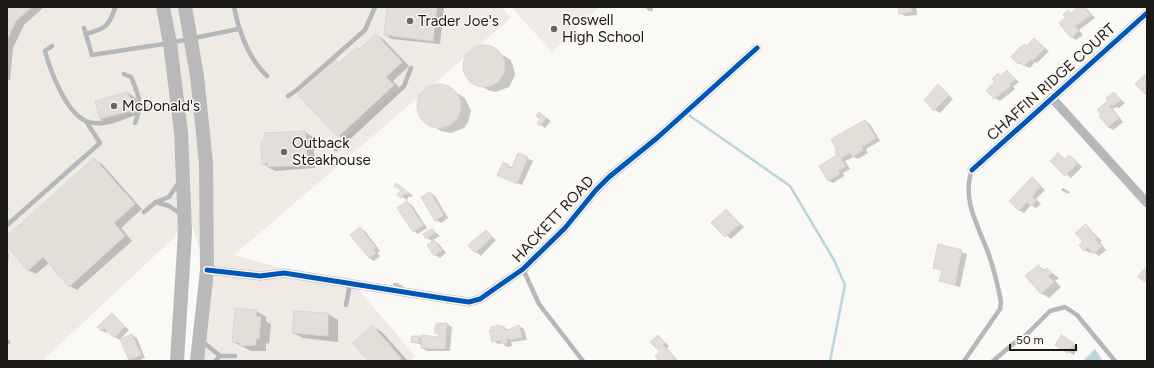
<svg xmlns="http://www.w3.org/2000/svg" width="1154" height="368" font-family="Figtree,sans-serif">
<style>
.built{fill:#f0eae4}
.water{fill:#bbd5dd}
.shadow{fill:#0003}
.lines{fill:none;stroke-linecap:round;stroke-linejoin:round}
.stream{stroke:#bbd5dd;stroke-width:2.5}
.building{fill:#e3ded8;stroke:#d8d6d4}
.service{stroke:#b5b8ba;stroke-width:4.5}
.minor{stroke:#b5b8ba;stroke-width:9}
.primary{stroke:#bab9ba;stroke-width:14}
.cycleway-casing{stroke:#fcf9f5;stroke-width:8}
.cycleway{stroke:#0057b8;stroke-width:5}
.poi-dot{fill:#696866;stroke:#fcf9f5;stroke-width:1.5}
.labels{text-anchor:middle;dominant-baseline:central;stroke-width:3;stroke-linejoin:round;paint-order:stroke}
.poi-label{font-size:15px;fill:#1b1a19;stroke:#fcf9f5;text-anchor:start}
.street-label{font-size:15px;fill:#1b1a19;stroke:#fcf9f5}
</style>
<rect width="100%" height="100%" fill="#fbf9f6"/>
<path class="built" d="M7,7H501L511,18L234,255L358,289L416,357L406,361H200L208,277L191,222L42,361H7Z
M511,7H599L552,52Z"/>
<path class="water" d="M1095,349L1103,361H1083Z"/>
<path class="shadow" d="M7,7H44L24,25L13,48L10,80L7,79Z
M388,7H444L440,44L392,39L385,35Z
M644,7H653V11H649Z
M899,7H916L917,15L905,16L900,13Z
M1080,7L1087,9L1095,18L1079,30L1083,35L1076,40L1071,37L1072,14Z
M376,35L383,39L409,66L393,81L401,89L347,141L339,136L300,95L336,61L341,63L357,48L360,50Z
M1034,39L1049,51L1037,63L1035,62L1030,68L1018,63L1027,47Z
M480,47H487L510,59L513,65L515,75L509,87L496,92L490,91L470,80L465,67L467,57L471,52Z
M1007,72L1019,82L1013,87L1015,89L1000,101L995,98L998,74L1002,77Z
M438,86L449,88L465,98L471,111L468,122L464,128L451,133L441,131L424,120L419,107L421,97L425,91Z
M938,86L953,99L940,113L935,110Z
M128,93L136,98L140,114L108,123L100,119Z
M1114,93L1125,103L1119,108L1116,107L1113,109L1123,122L1113,130L1108,127L1102,115Z
M540,113L551,121L545,128L541,125Z
M865,121L870,124L880,141L866,149L868,153L858,159L854,157L845,161L850,169L843,173L844,176L833,183L828,180L839,156Z
M305,132L313,137L315,168L275,171L263,164Z
M518,154L533,161L522,185L503,177V164L513,168Z
M1058,154L1066,160L1074,159L1082,167L1071,178L1051,161Z
M94,160L102,164L142,209L121,228L132,241L77,290L70,286L49,263L36,274L28,270L7,246V237Z
M1032,179L1045,190L1036,199L1041,204L1036,208L1031,205L1024,213L1019,210Z
M401,187L413,196L412,197L409,196L407,200L399,195L402,190Z
M1063,188L1070,192L1068,194L1061,190Z
M430,193L435,196L448,218L441,223L436,220Z
M407,202L412,205L427,228L418,234L413,231Z
M726,210L744,227L731,239L713,223Z
M1086,226L1102,241L1100,242L1106,250L1099,256L1092,251L1090,253L1085,250Z
M360,229L365,231L380,251L377,253L380,256L374,261L369,258Z
M432,229L440,236L433,240L439,244L446,253L440,258L435,255L434,242L427,238Z
M486,231L496,240L481,256L469,245Z
M939,245L967,254L960,287L940,281L942,271L934,267Z
M7,252L9,254L7,270Z
M1038,266L1046,270L1047,269L1059,278L1055,281L1061,287L1049,298L1041,293Z
M393,283H398L403,286V288H398L393,285Z
M256,311L266,317V321L271,324L269,344L266,343V351H251L233,342Z
M295,312L328,314L338,320V342L303,338L293,333Z
M112,314L129,330L119,340L108,331L106,333L101,330Z
M447,324L452,327L450,351H427L422,348V345L413,342L419,337L422,339L440,338V334Z
M372,326L382,332L408,361H369Z
M500,326L509,330L519,326L524,329L527,340L511,342L512,346L507,347L502,343L498,344L493,341Z
M132,335L137,338L145,358L138,361L130,360Z
M658,336L669,346L667,348L678,361H660L661,352Z
M1061,337L1078,347L1074,355L1056,345Z"/>
<g class="lines">
<path class="stream" d="M690,116L790,186L834,260L845,285L830,361"/>
</g>
<path class="building" d="M7,7H32L16,21L7,40Z
M387,7H437L433,41L384,35Z
M898,7H911L912,12L899,14Z
M1079,7H1084L1091,15L1075,26L1079,31L1071,38L1059,23L1066,17L1063,15L1068,10L1071,13Z
M376,34L402,62L386,77L394,85L338,137L298,95L335,59L339,63L357,47L359,49Z
M1034,38L1045,48L1032,61L1030,60L1024,66L1020,62L1018,64L1011,57L1019,48L1025,44L1027,46Z
M463 66a21 21 0 1 1 42 0a21 21 0 1 1-42 0Z
M1007,70L1015,79L1009,84L1011,86L994,99L986,90L995,82L992,79L998,73L1001,76Z
M1144,75H1147V91L1145,94L1135,84Z
M938,84L949,95L934,111L924,100Z
M417 106a22 22 0 1 1 44 0a22 22 0 1 1-44 0Z
M128,92L133,110L100,119L95,101Z
M1114,92L1121,100L1113,106L1111,104L1109,106L1119,118L1108,127L1099,116L1101,115L1097,110L1108,100L1106,98Z
M539,112L546,118L540,126L537,123L540,119L536,116Z
M865,120L876,138L862,147L863,150L852,157L850,153L841,158L846,166L838,171L840,174L828,181L819,166L837,155L835,152L837,151L831,139Z
M305,131L308,165L267,167L268,163L262,165L261,142L264,141V133Z
M518,153L528,157L517,184L497,175L503,162L509,165L508,168L511,169Z
M1058,153L1065,159L1069,155L1078,163L1065,176L1050,161Z
M94,158L135,204L114,223L125,236L69,287L43,257L28,271L7,247V236Z
M1032,177L1041,186L1032,196L1036,201L1031,206L1027,202L1019,211L1009,201Z
M396,183L409,193L406,195L404,194L401,198L397,195L401,190L394,186Z
M430,192L444,215L435,221L421,197Z
M407,201L423,225L413,232L397,208Z
M726,209L740,224L725,237L711,223Z
M1086,224L1097,238L1095,239L1102,246L1093,254L1088,247L1084,251L1079,245L1083,242L1075,233Z
M360,227L376,248L373,250L376,253L369,258L350,235Z
M432,228L435,233L426,239L423,234Z
M486,230L492,237L475,253L468,245Z
M434,240L442,250L434,256L427,245Z
M938,244L962,250L955,285L939,281L942,270L933,268Z
M1038,265L1044,271L1047,268L1052,273L1048,276L1054,282L1041,294L1025,276Z
M1146,267L1147,268V283L1138,277Z
M235,308L257,310L256,316L261,317L259,339L256,338V345L240,346V343L232,342Z
M294,311L328,313V336L292,333Z
M112,313L125,327L114,338L104,328L101,331L97,327Z
M437,323H447L445,349L421,348V335L439,337V334L435,333V325H437Z
M372,325L401,358L399,361H368L353,343Z
M500,325V327L504,326L505,331L519,325L522,337L511,340L510,338L506,339L507,343L502,344L501,340L492,342L489,330L492,329L491,327Z
M132,334L141,355L129,360L120,339Z
M658,335L665,343L663,345L676,360L674,361H659L655,356L660,352L650,342Z
M1061,335L1074,343L1068,353L1055,345Z
M412,336H419V343L411,342Z"/>
<g class="lines">
<path class="service" d="M234,7C239,32 248,58 267,76
M84,28L92,55L170,43L238,29
M86,34C104,29 109,27 115,8
M52,46L45,51C50,70 66,113 86,121C102,128 124,117 139,111
M124,74L131,77C139,96 143,103 135,123
M288,96L297,90L365,30L375,7
M336,149L404,86L411,68
M156,202L169,206L181,214
M144,212L156,202L169,197L179,182
M7,225L100,143L86,121
M523,269L539,304L583,361
M346,305L350,284
M202,341L220,356H235
M7,342H8
M215,361L220,356
M964,361L1000,309L1001,302C998,286 994,270 989,255C979,227 961,200 972,170
M993,361L1013,344L1026,335L1050,311L1065,307L1077,315L1115,361"/>
<path class="minor" d="M1052,98L1147,203
M972,170L1147,13
M207,270L260,276L284,273L448,299L469,302L480,299L523,269L565,228L596,190L609,177L657,138L757,48"/>
<path class="primary" d="M163,7L170,43L181,132L185,232L177,361
M185,7L197,76L206,163L207,270L197,361"/>
<defs>
<path id="cycleway" d="M972,170L1147,13
M207,270L260,276L284,273L448,299L469,302L480,299L523,269L565,228L596,190L609,177L657,138L757,48"/>
</defs>
<use href="#cycleway" class="cycleway-casing"/>
<use href="#cycleway" class="cycleway"/>
</g>
<g class="poi-dot">
<circle cx="410" cy="21" r="4"/>
<circle cx="554" cy="29" r="4"/>
<circle cx="114" cy="106" r="4"/>
<circle cx="284" cy="152" r="4"/>
</g>
<g class="labels">
<g class="poi-label">
<text x="562" y="20">Roswell<tspan x="562" dy="17">High School</tspan></text>
<text x="418" y="21">Trader Joe's</text>
<text x="122" y="106">McDonald's</text>
<text x="292" y="143">Outback<tspan x="292" dy="17">Steakhouse</tspan></text>
</g>
<g class="street-label">
<text transform="translate(1051 82) rotate(-42)">CHAFFIN RIDGE COURT</text>
<text transform="translate(553 219) rotate(-47)">HACKETT ROAD</text>
</g>
</g>
<rect width="1154" height="368" fill="none" stroke="#1b1a19" stroke-width="16"/>
<path d="M1010 344v6h66v-6" fill="none" stroke="#1b1a19" stroke-width="2"/>
<text x="1016" y="344" font-size="12" fill="#1b1a19" stroke="#fcf9f5" stroke-width="3" paint-order="stroke">50 m</text>
</svg>
